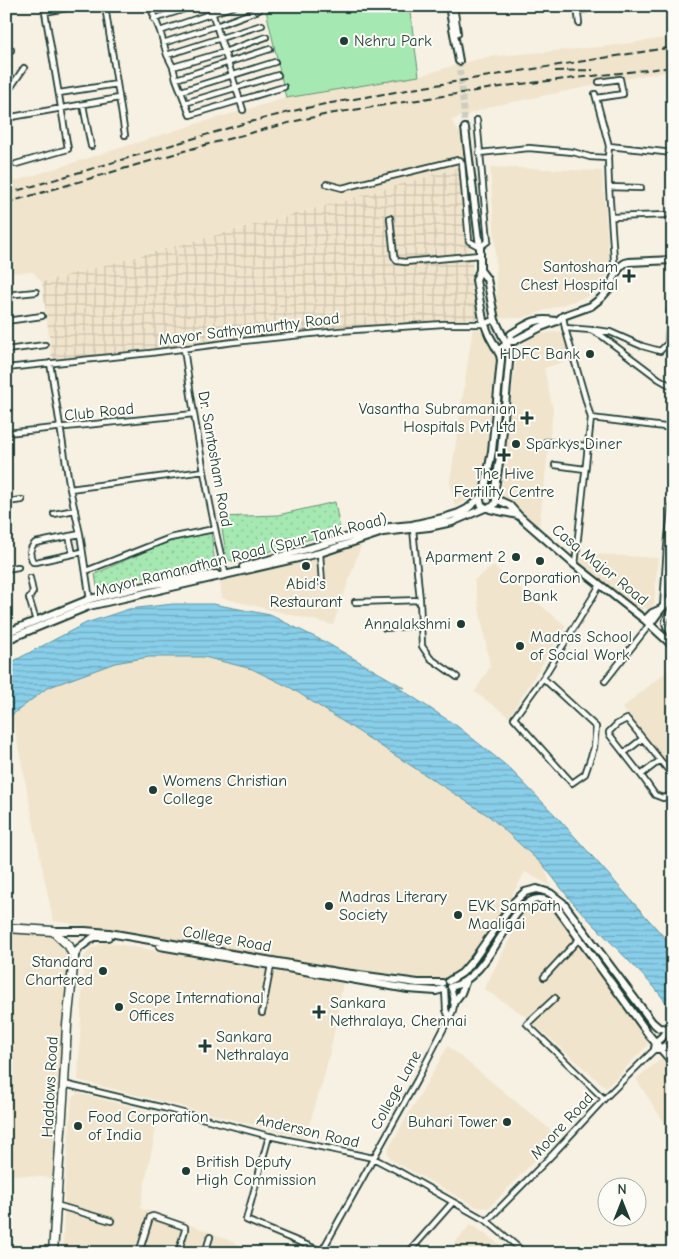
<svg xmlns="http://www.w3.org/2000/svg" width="679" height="1259" font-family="'Comic Neue',sans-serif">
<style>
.built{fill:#f0e4cc}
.industrial{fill:url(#industrial-grid)}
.grass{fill:url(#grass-dots);stroke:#629273}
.garden{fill:#a6e8b2;stroke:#629273}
.water{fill:url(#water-rules);stroke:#5f95a1}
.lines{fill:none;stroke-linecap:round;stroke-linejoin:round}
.secondary-tunnel{stroke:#cccdc0;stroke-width:6;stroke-dasharray:6 3;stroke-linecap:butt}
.minor-casing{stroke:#1f3d34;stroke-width:8}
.secondary-casing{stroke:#1f3d34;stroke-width:10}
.primary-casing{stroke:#1f3d34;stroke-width:11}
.minor{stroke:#fdfcf7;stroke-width:4.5}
.secondary{stroke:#fdfcf7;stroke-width:6}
.primary{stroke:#fdfcf7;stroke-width:8}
.rail{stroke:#1f3d34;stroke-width:2;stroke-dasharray:8 4;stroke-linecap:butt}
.poi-dot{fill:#1f3d34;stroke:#fdfcf7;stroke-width:2}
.labels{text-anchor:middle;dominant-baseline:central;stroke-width:4;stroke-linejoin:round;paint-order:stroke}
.poi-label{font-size:16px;fill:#1f3d34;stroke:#fdfcf7;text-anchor:start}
.street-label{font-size:16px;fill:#1f3d34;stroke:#fdfcf7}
</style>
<defs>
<pattern id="industrial-grid" width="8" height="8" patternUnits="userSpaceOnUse" patternTransform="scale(1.25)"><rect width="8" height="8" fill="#f0e4cc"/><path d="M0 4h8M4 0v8" fill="none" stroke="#cdc4b0"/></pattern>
<pattern id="grass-dots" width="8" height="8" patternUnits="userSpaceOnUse" patternTransform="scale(1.25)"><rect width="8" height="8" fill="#a6e8b2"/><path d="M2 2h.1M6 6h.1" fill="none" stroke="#8ec89a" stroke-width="1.8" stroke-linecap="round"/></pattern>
<pattern id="water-rules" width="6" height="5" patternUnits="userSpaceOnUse" patternTransform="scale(1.25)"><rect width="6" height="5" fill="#89cfea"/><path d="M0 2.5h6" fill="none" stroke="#6fa9be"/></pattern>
</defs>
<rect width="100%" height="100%" fill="#f7f1e3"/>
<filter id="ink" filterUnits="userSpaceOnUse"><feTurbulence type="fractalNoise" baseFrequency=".02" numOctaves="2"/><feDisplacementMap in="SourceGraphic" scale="10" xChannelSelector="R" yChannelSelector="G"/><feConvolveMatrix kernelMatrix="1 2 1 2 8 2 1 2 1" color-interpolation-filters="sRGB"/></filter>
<g filter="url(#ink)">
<path class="built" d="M673,37V71L645,75L493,106L451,120L461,135L464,166L328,205L42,282L33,272L6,273V184L199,123L286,98L419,76L466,62L489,57L609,46Z
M490,167L602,171L610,271L592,295L522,318H501L497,312L495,242Z
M473,327L483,331L500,361L485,474L474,496L455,507L450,482Z
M563,331L570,360L544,368L553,410L539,528L503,498L502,479L517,351L529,339L538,334Z
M362,543L333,625L222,598L220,581L338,547Z
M580,553L658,558L654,604L651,608L639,609L580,564Z
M493,566L566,626L509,717L475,692L490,666L474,580Z
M149,657H204L252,669L291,688L489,816L544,866L551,886L525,872L477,958L460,974L442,980L422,982L235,950L53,921L12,715L47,688L115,663Z
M673,666V770L622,708Z
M546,904L553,908L648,1039L647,1046L606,1088L525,1016L484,989L521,917L529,909L537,905Z
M25,933L56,936L64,944L68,959L54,1178L6,1174V934Z
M105,942L343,983L333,1038L324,1077L305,1138L78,1080L84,957L91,948Z
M448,1046L558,1136L489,1208L477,1207L390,1159L387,1151Z
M662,1058L673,1072V1136L636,1079Z
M78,1093L159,1114L140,1208L207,1231L258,1253H69L63,1243L65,1185L72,1098Z
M471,1224L507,1250L506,1253H446Z"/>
<path class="industrial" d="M464,166L477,319L339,327L52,360L42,282L328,205Z"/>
<path class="grass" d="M335,502L340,530L235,562L227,559L220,517L278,515Z
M211,533L215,564L97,587L95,574L174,538Z"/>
<path class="garden" d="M265,6H409L419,76L286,98Z"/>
<path class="water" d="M173,604H213L270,615L325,642L405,688L396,686L457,726L508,767L559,819L673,947V1020L671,1009L655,988L572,902L544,866L489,816L291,688L252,669L204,657H149L115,663L47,688L12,715L6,709V665L86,623L129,609Z"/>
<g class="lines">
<path class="secondary-tunnel" d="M459,61L465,128"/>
<defs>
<path id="minor" d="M105,6L125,135
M150,6L160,31L167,55L173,67L176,79L190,115L284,87
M210,6L243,110
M454,6L458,33
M577,6L579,23
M578,10L619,6
M45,12L78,6
M154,19L194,6
M160,31L234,6
M163,43L216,26L259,10
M6,50H11
M167,55L262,25
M173,67L224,52L266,37
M176,79L270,49
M181,91L275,62
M59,93L117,84
M6,94L24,68
M595,94L609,146L608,158L609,187L615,274
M597,98L623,94L620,79L599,82
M185,103L278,75
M83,105L91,146
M6,118L119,98
M609,146L673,153
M479,153L529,148L573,152L590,157L608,158
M16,164L68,149L45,12L43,6
M327,184L342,188L458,160H460L462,163L469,241L480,247L488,241L477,120
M609,187L641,188
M612,217L666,215
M390,218L394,256L397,261L405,262L480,255
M6,295L36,292
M563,316L565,328L591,418L575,565
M6,321L42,316
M565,328L591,330L602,336L659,379L673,387
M594,330L610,332L642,346L660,351L668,343L670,311H673
M184,349C195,424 207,499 225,572
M6,350L45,345
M50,363L70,489L80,534L90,600
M6,368L150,353L234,342L339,331L443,324H483L495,320
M591,418L673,428
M6,433L194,414
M546,442L587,446
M555,465L585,469
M70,489L204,471
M6,502L22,500
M54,514L75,510
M413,529L420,600L422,646L430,658L457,677
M80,534L35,543C29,549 29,554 33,562H36L82,552
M69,536L73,554
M320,553L322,583
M6,569L18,567
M86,571L170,538L214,529
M30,578L33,592L29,598L36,621
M355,602L420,600
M663,607L667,547L673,494
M673,608C664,620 661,623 673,635
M385,628L421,625
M543,678L596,727L594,748L585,774L572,783L514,718L543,678L600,585
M605,681L650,624
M624,753L642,739
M641,775L659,761
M673,776L627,719L617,724L609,732V734L641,775L655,795L663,798L671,795L673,793
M544,977L579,939
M445,990L446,1010L449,1017
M555,998L527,1024L604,1099
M262,1013L271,965
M64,1084L164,1108L269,1136L373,1158L398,1171L487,1221L519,1248L522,1253
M269,1136L246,1220L326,1253
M56,1205L111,1221
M487,1221L553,1154L604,1099L655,1049
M322,1251L417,1080L447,1022C449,1018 452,1014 453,1010C455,1004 453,994 451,988
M139,1253L150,1217L153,1216L185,1227V1230L178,1253
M205,1253L210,1237
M408,1253L453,1202"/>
<path id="secondary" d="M449,6L459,61
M465,128L480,247V270L476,280L483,320L489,335L500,355L501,360L492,451L484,493
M480,270L487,279L495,320L510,351L501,451L494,494
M510,341H514L541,327L557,321L563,316L591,306L601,298L609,289L615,275L621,266L625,263L629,262L673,260
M498,351L510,341L511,334C528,324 535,317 555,321
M480 500a8 8 0 1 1 16 0a8 8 0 1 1-16 0Z
M496,499L509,505L519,516L575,565L645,620L673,646
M490,509L518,515
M243,567L380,528L412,525L443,518L459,513L467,509L480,498
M645,620L652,613L661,609
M650,624L661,609L673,597
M6,633L90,599L149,585L216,574
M6,640L89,606L320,553L383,532L429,527L452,522L485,508
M53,931H85L109,933L337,972L418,983H442
M160,946L408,989L436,991L443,989
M74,957L79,948L94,937H108
M449,981L462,973L474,959L514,902L525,892L537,889L550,893L563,903L652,1022L659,1028L671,1029L673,1028
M451,987C490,979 510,900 538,899C547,898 552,904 558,909L649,1035L673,1063
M454,1002L461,993L466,980
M671,1029L656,1042L655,1049H661L673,1039"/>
<path id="primary" d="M6,928L53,931L69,946L74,957L67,1025L64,1084L53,1253"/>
</defs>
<use href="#minor" class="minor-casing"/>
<use href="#secondary" class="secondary-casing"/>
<use href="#primary" class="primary-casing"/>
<use href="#minor" class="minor"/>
<use href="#secondary" class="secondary"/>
<use href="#primary" class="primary"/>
<path class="rail" d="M555,71L593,70
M6,194L246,123L293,111L325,104L483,77L673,47
M6,203L205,145L296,121L328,114L513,85L673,67"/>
</g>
</g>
<g class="poi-dot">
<circle cx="344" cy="41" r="5"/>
<path d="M626.5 268.5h5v5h5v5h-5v5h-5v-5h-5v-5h5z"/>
<circle cx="590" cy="354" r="5"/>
<path d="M524.5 410.5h5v5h5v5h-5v5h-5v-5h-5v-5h5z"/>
<circle cx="516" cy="444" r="5"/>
<path d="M501.5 447.5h5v5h5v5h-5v5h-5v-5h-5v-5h5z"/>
<circle cx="516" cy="557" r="5"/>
<circle cx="540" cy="561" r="5"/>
<circle cx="306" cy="566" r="5"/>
<circle cx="461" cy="624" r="5"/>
<circle cx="520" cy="646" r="5"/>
<circle cx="153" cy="790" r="5"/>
<circle cx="329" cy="906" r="5"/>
<circle cx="458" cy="915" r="5"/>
<circle cx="103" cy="971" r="5"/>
<circle cx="119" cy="1007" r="5"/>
<path d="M316.5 1004.5h5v5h5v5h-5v5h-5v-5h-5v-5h5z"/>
<path d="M202.5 1038.5h5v5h5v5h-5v5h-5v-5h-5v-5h5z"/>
<circle cx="507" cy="1122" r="5"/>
<circle cx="78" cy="1126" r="5"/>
<circle cx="186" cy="1171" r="5"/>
</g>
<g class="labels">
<g class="poi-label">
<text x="354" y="41">Nehru Park</text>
<text x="618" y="267" text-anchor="end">Santosham<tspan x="618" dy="18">Chest Hospital</tspan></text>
<text x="580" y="354" text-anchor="end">HDFC Bank</text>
<text x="516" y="409" text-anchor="end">Vasantha Subramanian<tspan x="516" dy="18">Hospitals Pvt Ltd</tspan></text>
<text x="526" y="444">Sparkys Diner</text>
<text x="504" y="474" text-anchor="middle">The Hive<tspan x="504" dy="18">Fertility Centre</tspan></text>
<text x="506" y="557" text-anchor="end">Aparment 2</text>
<text x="540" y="578" text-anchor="middle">Corporation<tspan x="540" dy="18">Bank</tspan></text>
<text x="306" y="584" text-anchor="middle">Abid's<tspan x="306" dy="18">Restaurant</tspan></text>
<text x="451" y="624" text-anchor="end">Annalakshmi</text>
<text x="530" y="637">Madras School<tspan x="530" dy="18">of Social Work</tspan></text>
<text x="163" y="781">Womens Christian<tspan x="163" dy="18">College</tspan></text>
<text x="339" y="897">Madras Literary<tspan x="339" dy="18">Society</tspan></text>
<text x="468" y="906">EVK Sampath<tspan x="468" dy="18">Maaligai</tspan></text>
<text x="93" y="962" text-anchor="end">Standard<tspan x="93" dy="18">Chartered</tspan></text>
<text x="129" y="998">Scope International<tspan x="129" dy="18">Offices</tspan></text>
<text x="330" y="1003">Sankara<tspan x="330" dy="18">Nethralaya, Chennai</tspan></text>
<text x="216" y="1037">Sankara<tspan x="216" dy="18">Nethralaya</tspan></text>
<text x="88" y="1117">Food Corporation<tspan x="88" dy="18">of India</tspan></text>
<text x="497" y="1122" text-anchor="end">Buhari Tower</text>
<text x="196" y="1162">British Deputy<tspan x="196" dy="18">High Commission</tspan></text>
</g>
<g class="street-label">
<text transform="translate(249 329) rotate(-7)">Mayor Sathyamurthy Road</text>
<text transform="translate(99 412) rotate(-6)">Club Road</text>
<text transform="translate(215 459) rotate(80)">Dr. Santosham Road</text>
<text transform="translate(241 555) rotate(-14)">Mayor Ramanathan Road (Spur Tank Road)</text>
<text transform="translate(600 565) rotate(39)">Casa Major Road</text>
<text transform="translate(227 939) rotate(10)">College Road</text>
<text transform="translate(50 1087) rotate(-87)">Haddows Road</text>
<text transform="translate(396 1090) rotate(-61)">College Lane</text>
<text transform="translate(562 1126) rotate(-47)">Moore Road</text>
<text transform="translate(308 1131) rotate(13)">Anderson Road</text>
</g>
</g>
<rect width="679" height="1259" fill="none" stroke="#fdfcf7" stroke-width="25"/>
<rect x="12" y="12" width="654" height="1234" fill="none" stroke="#1f3d34" stroke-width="2" filter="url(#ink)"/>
<g transform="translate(622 1202)"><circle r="24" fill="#fdfcf7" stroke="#a4b0a9"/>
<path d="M0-4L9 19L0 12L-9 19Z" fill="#1f3d34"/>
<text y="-8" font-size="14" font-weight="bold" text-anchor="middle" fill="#1f3d34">N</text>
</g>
</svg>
